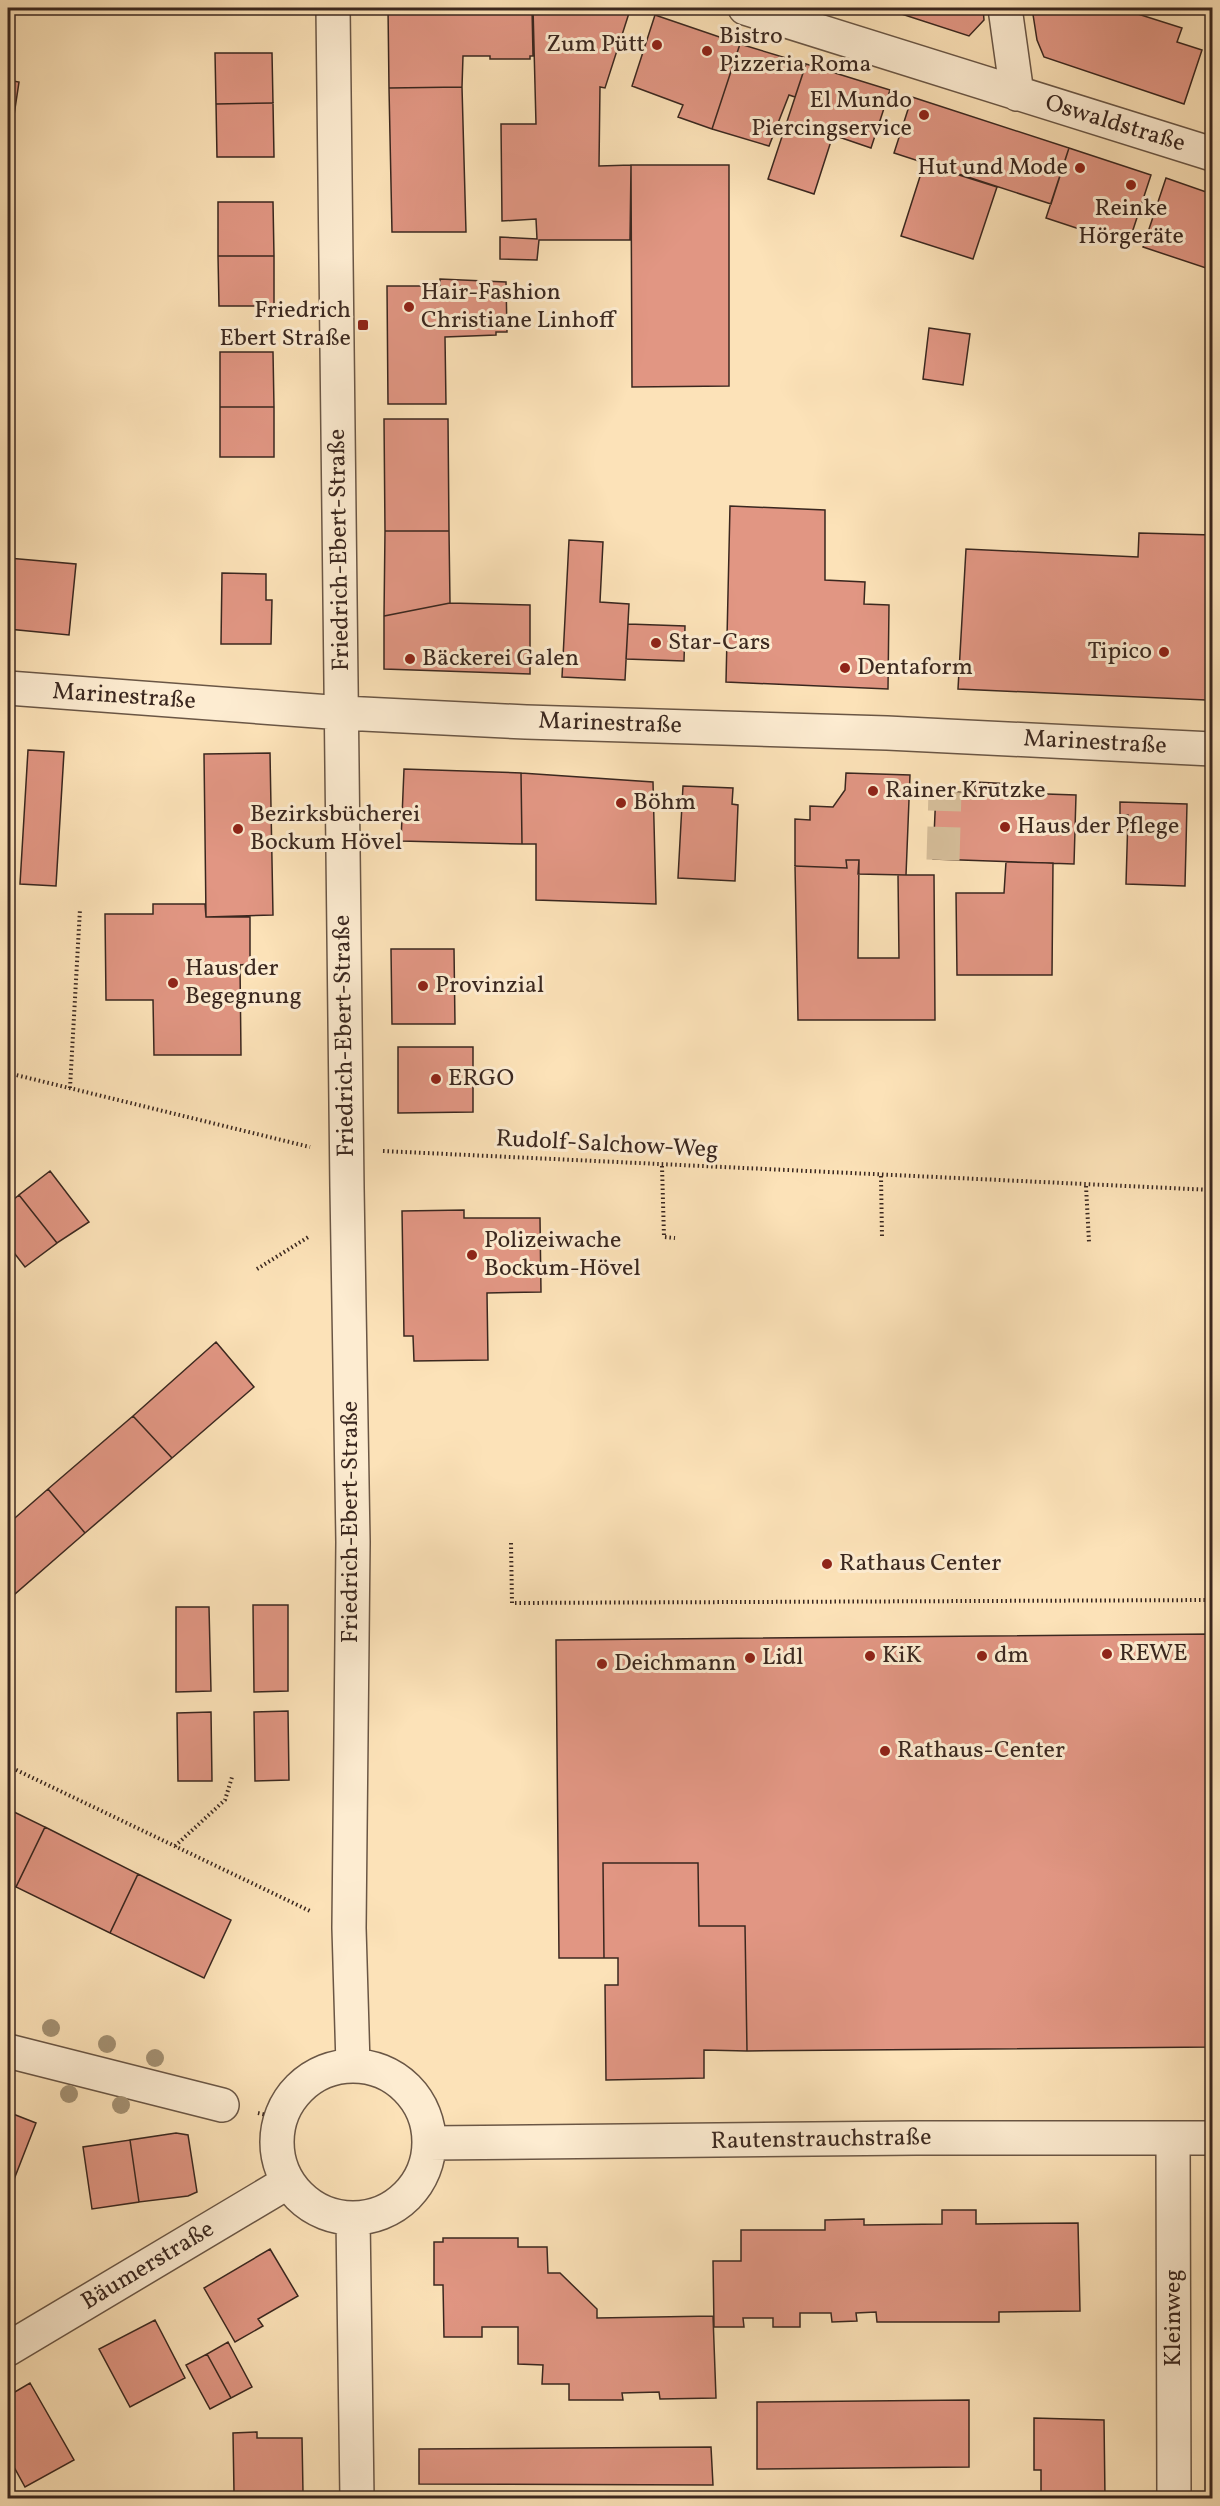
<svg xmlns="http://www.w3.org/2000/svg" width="1220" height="2506" font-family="Vollkorn,serif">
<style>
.building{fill:#e19683;stroke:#3a271f;stroke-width:1.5}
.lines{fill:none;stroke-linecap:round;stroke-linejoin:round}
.minor-tunnel{stroke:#d5bd99;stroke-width:33;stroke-dasharray:33 16;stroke-linecap:butt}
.minor-casing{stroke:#6a5645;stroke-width:36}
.path{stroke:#3a271f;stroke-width:4;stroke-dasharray:1.5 3;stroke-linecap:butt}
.minor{stroke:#fdecd1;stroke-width:33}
.tree{fill:#a49173}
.poi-dot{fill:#8f2418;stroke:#fdecd1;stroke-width:2}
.labels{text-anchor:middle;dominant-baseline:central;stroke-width:6;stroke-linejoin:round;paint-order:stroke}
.poi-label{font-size:24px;fill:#3a271f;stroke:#fdecd1;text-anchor:start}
.street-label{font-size:24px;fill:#3a271f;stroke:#fdecd1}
</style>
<rect width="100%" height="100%" fill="#fce2b8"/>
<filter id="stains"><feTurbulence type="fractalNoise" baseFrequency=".00333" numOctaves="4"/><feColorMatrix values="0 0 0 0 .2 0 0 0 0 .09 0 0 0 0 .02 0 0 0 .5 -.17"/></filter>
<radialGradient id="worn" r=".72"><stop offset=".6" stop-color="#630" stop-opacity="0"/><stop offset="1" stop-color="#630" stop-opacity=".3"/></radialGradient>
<path class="building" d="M388,8H532L533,56H530V59H490V56H463L462,87L389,88Z
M533,8H621L630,10L605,88L600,87L599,166L631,165L630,240H539L537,260L500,259V237L537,239L536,219L502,221L501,124H536Z
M883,8H983L984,20L969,36Z
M1032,8H1119L1182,28L1177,42L1202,50L1184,104L1044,57L1037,40Z
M655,15L740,44L712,129L678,117L683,105L632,86Z
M740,44L806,64L795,97L789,95L769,146L712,129Z
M215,53H272L273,103L216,104Z
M806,64L890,90L871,148L833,135L814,194L768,179Z
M8,80L19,82L11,135H8Z
M462,87L466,232H392L389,88Z
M912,97L1069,148L1051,204L894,153Z
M273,103L274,157H217L216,104Z
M1069,148L1151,175L1128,245L1046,218Z
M924,164L997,187L973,259L901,236Z
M631,165H729V386L632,387Z
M1166,178L1212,194V270L1143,247Z
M218,202H273L274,256H218Z
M218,256H274V306H219Z
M440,279L506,282L507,332H496V335L445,337L446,404H388L387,286H440Z
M929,328L970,334L963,385L923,379Z
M220,352H273L274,407H220Z
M220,407H274V457H220Z
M384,419H448L449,531H385Z
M730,506L825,510V580L865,582L864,604L889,605L888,689L726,682Z
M385,531H449L450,603L384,616Z
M1139,533L1212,535L1206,700L958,689L966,549L1138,557Z
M569,540L603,542L600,602L629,604L625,680L562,677Z
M8,558L76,564L69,635L8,629Z
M222,573L266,574V600H272L271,644H221Z
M450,603L530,605V674L384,669V616Z
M628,624L685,626L684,661L626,659Z
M28,750L64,752L56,886L20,884Z
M270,753L273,915L206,917L204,754Z
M404,769L521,773L522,844L401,841Z
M521,773L653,782L656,904L536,900V844H522Z
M846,773L910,775L906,875L858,874L859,860H846L847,868L795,866V819L810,820V806L833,807L845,790Z
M975,782L1014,784V793L1076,795L1074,864L933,859L936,791L975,793Z
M683,786L733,788L732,804L738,805L735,881L678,878Z
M1120,802L1187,804L1185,886L1126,884L1128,815H1120Z
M846,860H859L858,958H899L898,875H934L935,1020H798L795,866L847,868Z
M1006,862L1053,863L1052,975H957L956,893H1004Z
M153,904H205L206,917H250V964L240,965L241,1055H154L153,1000H106L105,914H153Z
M391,949H454L455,1024H392Z
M398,1047H473V1112L398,1113Z
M50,1171L89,1222L57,1243L19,1195Z
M19,1195L57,1243L25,1267L8,1245V1204Z
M464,1210V1218H540L541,1292L487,1293L488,1360L414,1361L413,1336H404L402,1211Z
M216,1342L254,1387L172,1458L133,1416Z
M133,1416L172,1458L85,1533L48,1489Z
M48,1489L85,1533L8,1600V1524Z
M253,1605H288V1691L254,1692Z
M176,1607H209L211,1691L176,1692Z
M1212,1634V2047L747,2051L745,1926H699L698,1863H603L604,1958H559L556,1640Z
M288,1711L289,1780L255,1781L254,1712Z
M211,1712L212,1781H178L177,1713Z
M8,1809L45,1827L16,1887L8,1883Z
M45,1827L138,1874L110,1933L16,1887Z
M603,1863H698L699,1926H745L747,2051L704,2050V2078L606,2080L605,1985H618V1958H604Z
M138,1874L231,1920L204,1978L110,1933Z
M8,2112L36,2123L11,2187L8,2185Z
M176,2133L188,2135L197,2192L188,2196L139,2202L130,2140Z
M130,2140L139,2202L92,2209L83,2147Z
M942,2210H976V2224L1078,2223L1080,2311L999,2312V2322H877L876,2312L856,2313L857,2321L832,2322L831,2313H800V2327H773V2318H743L744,2327H714L713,2261H741V2230H825V2220L864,2219V2225L942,2224Z
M443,2238H518V2247H547L548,2273H560L597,2309V2318L713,2316L716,2398L660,2399L659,2392L622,2393L623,2400H569V2384H542L543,2365L518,2364V2327H482V2337H444L443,2285H434V2242H443Z
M270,2249L298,2296L258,2319L263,2326L235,2342L204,2288Z
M155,2320L185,2378L130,2407L99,2349Z
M228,2342L252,2387L231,2398L207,2354Z
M207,2354L231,2398L210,2409L186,2365Z
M30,2383L74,2460L25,2487L8,2456V2396Z
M969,2400V2467L757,2469V2402Z
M1034,2418L1104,2420L1105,2498H1041V2470H1034Z
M257,2432V2438H302L303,2492H234L233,2433Z
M711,2447L713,2485L419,2484V2449Z
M215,2492H257V2498H215Z"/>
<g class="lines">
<path class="minor-tunnel" d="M943,860L945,792"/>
<defs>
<path id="minor" d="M333,8L347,1188L353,1542L349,1928L353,2065
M745,8L1212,154
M1005,8L1017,94
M8,688L343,713L526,722L887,733L1212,749
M8,2051L222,2105
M277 2142a76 76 0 1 1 152 0a76 76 0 1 1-152 0Z
M1173,2138L1174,2498
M429,2143L916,2138H1212
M353,2218L357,2498
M8,2349L288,2182"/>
</defs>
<use href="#minor" class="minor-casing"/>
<path class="path" d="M8,1073L310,1147
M70,1088L80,909
M383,1151L1212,1190
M662,1166L664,1237L675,1238
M881,1176L882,1237
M1086,1186L1089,1242
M257,1269L310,1236
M511,1543L512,1603L1212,1600
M8,1766L310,1911
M175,1846L225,1800L232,1777
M258,2113L280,2118"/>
<use href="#minor" class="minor"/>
</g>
<g class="tree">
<circle cx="51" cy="2028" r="9"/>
<circle cx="107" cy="2044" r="9"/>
<circle cx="155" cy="2058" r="9"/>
<circle cx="69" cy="2094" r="9"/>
<circle cx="121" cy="2105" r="9"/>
</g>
<g class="poi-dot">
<circle cx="657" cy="45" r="6"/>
<circle cx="707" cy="51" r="6"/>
<circle cx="924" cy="115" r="6"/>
<circle cx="1080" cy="168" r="6"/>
<circle cx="1131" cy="185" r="6"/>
<circle cx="409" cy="307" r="6"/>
<rect x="357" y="319" width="12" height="12" rx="3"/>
<circle cx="656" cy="643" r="6"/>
<circle cx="1164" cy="652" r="6"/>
<circle cx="410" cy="659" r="6"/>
<circle cx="845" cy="668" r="6"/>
<circle cx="873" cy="791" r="6"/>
<circle cx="621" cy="803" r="6"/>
<circle cx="1005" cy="827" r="6"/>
<circle cx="238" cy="829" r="6"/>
<circle cx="173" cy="983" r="6"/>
<circle cx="423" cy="986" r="6"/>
<circle cx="436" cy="1079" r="6"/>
<circle cx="472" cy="1255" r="6"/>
<circle cx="827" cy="1564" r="6"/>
<circle cx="1107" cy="1654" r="6"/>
<circle cx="870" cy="1656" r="6"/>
<circle cx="982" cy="1656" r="6"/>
<circle cx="750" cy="1658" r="6"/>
<circle cx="602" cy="1664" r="6"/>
<circle cx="885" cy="1751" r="6"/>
</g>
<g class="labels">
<g class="poi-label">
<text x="719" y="37">Bistro<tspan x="719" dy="28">Pizzeria Roma</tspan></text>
<text x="645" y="45" text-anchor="end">Zum Pütt</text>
<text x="912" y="101" text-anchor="end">El Mundo<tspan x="912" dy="28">Piercingservice</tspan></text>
<text x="1068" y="168" text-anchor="end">Hut und Mode</text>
<text x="1131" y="209" text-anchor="middle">Reinke<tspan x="1131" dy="28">Hörgeräte</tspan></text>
<text x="421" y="293">Hair-Fashion<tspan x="421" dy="28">Christiane Linhoff</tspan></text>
<text x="351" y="311" text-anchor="end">Friedrich<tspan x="351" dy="28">Ebert Straße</tspan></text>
<text x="668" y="643">Star-Cars</text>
<text x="1152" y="652" text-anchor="end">Tipico</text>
<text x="422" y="659">Bäckerei Galen</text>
<text x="857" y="668">Dentaform</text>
<text x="885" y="791">Rainer Krutzke</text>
<text x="633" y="803">Böhm</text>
<text x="250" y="815">Bezirksbücherei<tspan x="250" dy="28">Bockum Hövel</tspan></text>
<text x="1017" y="827">Haus der Pflege</text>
<text x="185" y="969">Haus der<tspan x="185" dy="28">Begegnung</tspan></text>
<text x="435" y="986">Provinzial</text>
<text x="448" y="1079">ERGO</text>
<text x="484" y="1241">Polizeiwache<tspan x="484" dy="28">Bockum-Hövel</tspan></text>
<text x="839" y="1564">Rathaus Center</text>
<text x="1119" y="1654">REWE</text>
<text x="882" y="1656">KiK</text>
<text x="994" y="1656">dm</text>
<text x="762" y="1658">Lidl</text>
<text x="614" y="1664">Deichmann</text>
<text x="897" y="1751">Rathaus-Center</text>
</g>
<g class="street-label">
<text transform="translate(1115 124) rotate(17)">Oswaldstraße</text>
<text transform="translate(340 550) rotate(-91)">Friedrich-Ebert-Straße</text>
<text transform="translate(124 697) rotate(4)">Marinestraße</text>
<text transform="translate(610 724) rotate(2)">Marinestraße</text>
<text transform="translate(1095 743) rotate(3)">Marinestraße</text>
<text transform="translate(345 1036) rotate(-91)">Friedrich-Ebert-Straße</text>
<text transform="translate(607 1145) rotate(3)">Rudolf-Salchow-Weg</text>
<text transform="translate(351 1522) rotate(-90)">Friedrich-Ebert-Straße</text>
<text transform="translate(821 2140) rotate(-1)">Rautenstrauchstraße</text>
<text transform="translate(148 2266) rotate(-31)">Bäumerstraße</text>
<text transform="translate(1174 2318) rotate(-90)">Kleinweg</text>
</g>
</g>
<rect width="1220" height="2506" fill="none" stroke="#fce2b8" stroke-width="30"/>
<rect x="9" y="9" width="1202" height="2488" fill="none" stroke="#3a271f" stroke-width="3"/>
<rect x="15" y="15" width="1190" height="2476" fill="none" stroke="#3a271f" stroke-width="1.5"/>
<rect width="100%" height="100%" filter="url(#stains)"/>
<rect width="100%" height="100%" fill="url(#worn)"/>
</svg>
